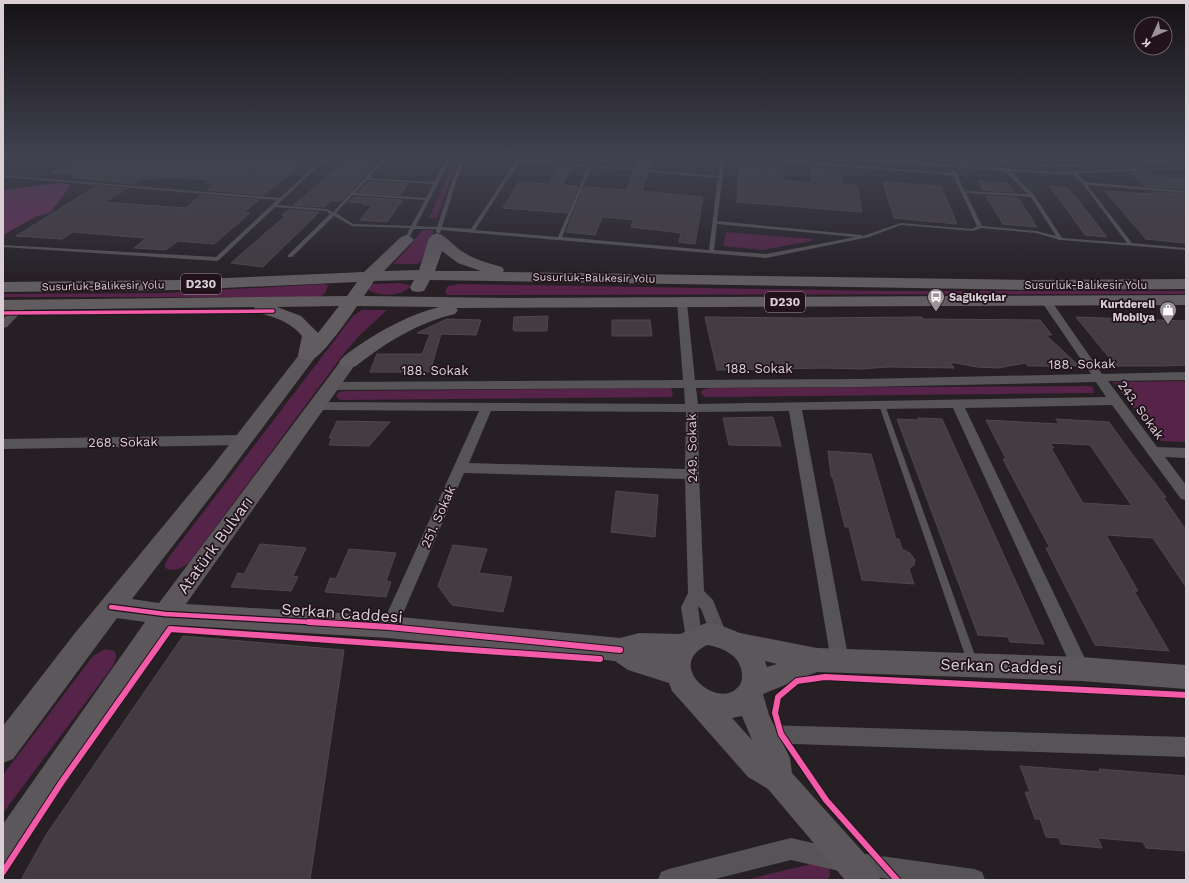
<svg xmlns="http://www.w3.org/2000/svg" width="1189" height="883" font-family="'Work Sans',sans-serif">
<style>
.green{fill:#552448}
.forest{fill:#6c2e5c}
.building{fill:#433c41;stroke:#4e484d;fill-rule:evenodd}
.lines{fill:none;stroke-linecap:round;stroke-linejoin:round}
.lane{fill:#575457;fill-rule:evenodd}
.street{fill:#575457;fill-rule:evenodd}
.secondary{fill:#5c575a;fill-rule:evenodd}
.highway{fill:#615c60;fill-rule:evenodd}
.cycleway-far2-casing{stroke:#21121c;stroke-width:5.5}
.cycleway-far1-casing{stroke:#21121c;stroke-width:7}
.cycleway-casing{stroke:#21121c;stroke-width:8}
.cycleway-far2{stroke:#f35aa7;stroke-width:3.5}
.cycleway-far1{stroke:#f35aa7;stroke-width:4.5}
.cycleway{stroke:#f35aa7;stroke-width:6}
.labels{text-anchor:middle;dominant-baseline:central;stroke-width:3.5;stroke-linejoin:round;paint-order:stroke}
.far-street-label{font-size:11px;fill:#d9cfd5;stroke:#21121c}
.far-poi-label{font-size:11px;font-weight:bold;fill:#d9cfd5;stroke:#21121c;text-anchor:start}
.shield{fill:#21121c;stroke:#a2969e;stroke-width:1}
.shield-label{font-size:12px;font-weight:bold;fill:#d9cfd5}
.street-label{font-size:13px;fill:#d9cfd5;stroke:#21121c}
.near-street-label{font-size:16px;fill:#d9cfd5;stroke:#21121c}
</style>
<rect width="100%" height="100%" fill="#262025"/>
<path class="green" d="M457,159H458L446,191L437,218H429L455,160Z
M956,161L1046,168L1050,169L957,164Z
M1161,163L1166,164V166L1086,170L1080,169L1082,167Z
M422,230H434L420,263L416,264H393L409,247Z
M726,232L813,239L811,241L763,250L723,246Z
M399,283L409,285L410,287C400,297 376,297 366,288L372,284Z
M324,284L328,285C327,291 325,294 320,297H3V294L166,293Z
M458,284L888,291H1186V294L447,295L445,292L448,286Z
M362,310H385L386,311L360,335L345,352L188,564C179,569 174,572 165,568V564L169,557L353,316Z
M1186,381V442L1161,441L1113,382Z
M1089,386L1093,387L1094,393L706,397L702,395L701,391L705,389L712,388Z
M671,388L673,393L671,397L340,400L336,396L339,392L345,391Z
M105,649L115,651L116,657L113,666L3,813V775L93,656Z
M815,863L828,866L830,873L829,878L824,880H745Z"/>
<path class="forest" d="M59,183L71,185L50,213L37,216L3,235V190Z"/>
<path class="building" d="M79,158H296L293,160L305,161L264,195L207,190L214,184L206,183L210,180L160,177L156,180L142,179L134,184L71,177L77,174L52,173Z
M349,158H373L368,163L375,164L341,201H331L324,207L294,205Z
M638,158H653L649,168L635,167Z
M739,163L782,166L783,180L812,183L811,168L839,170L843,184L857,186L862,212L737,202Z
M558,166L571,167L562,185L578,186L567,213L503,208L519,182L548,184Z
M633,172L648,173L642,191L703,197L695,244L679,242L681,233L631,227L633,220L617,218L602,217L595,235L566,232L584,187L627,190Z
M1132,172H1151L1155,177L1186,179V189L1144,186Z
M978,181L1009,184L1014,192L983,190Z
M368,182L408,184L400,195L358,192Z
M883,182L941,186L957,224L894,218Z
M96,186L126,189L106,202L116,203L186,208L201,195L259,200L244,212L250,213L214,244L178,241L166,250L134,248L146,238L133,237L72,232L62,239L16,236Z
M1050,186L1067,188L1074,196L1076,197L1107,237L1085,235Z
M1105,191L1152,194L1150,192L1186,194V243L1146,239Z
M986,196L1018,198L1037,227L1003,224Z
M354,197L403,200L387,222L360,220L372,205H363L364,203L349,202Z
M289,210L319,212L263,267L231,263L285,216L282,215Z
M548,316L547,331H514L515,330H513L514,317Z
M705,317L805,318L922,317V319L1040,320L1052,335H1046L1079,366H1028L1025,363L998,368L977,367L950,362L954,368L889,367L861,369L825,368L717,370Z
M1076,317L1186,321V365L1164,366H1116Z
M447,319L481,320L476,335L441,334L430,372H370L377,354H422L430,334L417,333Z
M612,320H650L652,336H612Z
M773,417L781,446L729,445L723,418Z
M918,418L942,419L1044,644L1010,642L1008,637L978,635L897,419L919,420Z
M1056,419L1109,422L1132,454L1166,497H1163L1186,530V587L1153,538L1106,535L1138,591H1134L1169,651L1095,645L1046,548H1050L1003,459H1006L986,420L1059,424ZM1050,443L1090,445L1132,506L1083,503L1051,448H1054Z
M337,421L390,422L369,446L329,445L332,438H329Z
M828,451L871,454L896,539H899L902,549L910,553L915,560L914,565L909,569L914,584L862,580L849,527H845L833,478L831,476Z
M616,491L658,495L655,537L611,532Z
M260,544L306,548L293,576L298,577L291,591L231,587L238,573L244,574Z
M453,545L487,549L479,573L512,577L503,612L452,605L438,586Z
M349,549L396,553L386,581L391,582L386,597L325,592L330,578L336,579Z
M183,636L344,650L310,880H21L46,835Z
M1020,766L1100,772L1099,769L1186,776V851L1146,848L1143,842L1098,838L1102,848L1061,844L1059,838L1046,837L1040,819H1035L1025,792H1030Z"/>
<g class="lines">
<path class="lane" d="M323,158H327L277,205L327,209L333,212L383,158H387L369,178L434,182L447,158H451L416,226L437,227L453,179L462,158H466L457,179L442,227L471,229L516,161L495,159L493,158H510L719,176L721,158H725L717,221L861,235L863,236L901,223L972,229L977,226L953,175L741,159L739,158H758L952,173L951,171L953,170L955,171L965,191L1028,194L1005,171L842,159L840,158H860L1057,172L1186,167V169L1077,173L1085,182L1186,191V193L1087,185L1132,243L1186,248V250L1060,240L1036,233L981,228L973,231L901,225L869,237L766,258L441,230L440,233H438L436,232V229H414L408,240L406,241L404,240L410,228L352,226L334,216L292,257H288V255L330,214L326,211L275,207L219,260L217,261L3,247V245L216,257L277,200L3,177V175L280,198ZM520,161L588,167L558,237L475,230ZM591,167L718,178L709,250L562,237ZM1010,171L1057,174H1072L1083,184L1127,243L1062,238L1034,195ZM367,180L433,184L426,198L355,193ZM966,193L1031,197L1056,236L1036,231L982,226ZM353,195L425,200L411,226L353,224L336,213ZM717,224L856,237L766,254L714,250Z
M946,158H965L1054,165L1049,160L1033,158H1051L1059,165L1186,159V161L1056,167L948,159Z
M880,403H884L885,405L977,661L975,664L972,665L969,664L967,661L879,405Z"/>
<path class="street" d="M1046,298L1050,299L1102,374L1186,372V380L1108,381L1157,447L1186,448V458L1165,457L1186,485V500L1181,499L1112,405L965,408L1090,669L1087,675L1081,677L1075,675L953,408L802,410L849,661L846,667L840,669L834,667L831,661L789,411L698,412L699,474L704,591L713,600L727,635L725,640L719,643L713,640L701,609L698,606L702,639L700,645L694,647L688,645L686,639L681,607L688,593L685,479L464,473L395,632L389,635L383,632L381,627L479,411L316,410L312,409L310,406L312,403L316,402L685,404L684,388L331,390L327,389L325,386L327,383L331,382L683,380L677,303L682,300L687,303L695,380L862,379L1091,374L1041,301ZM1096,382L1106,397L698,404L696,388L862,387ZM491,411L686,412L685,469L469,463Z
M22,302L27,305L26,307L7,327L3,328V319L18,303Z
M243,435L248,437L249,440L248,443L243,445L3,449V439Z
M764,725L1186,737V757L764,743L757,741L755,734L757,727Z
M791,838L852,852L974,869L982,872L985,880H897L852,874L791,860L711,880H658L661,872L669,869Z"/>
<path class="secondary" d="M308,350L314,351L316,355L314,359L225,478L132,599L159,603L343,358L349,357L355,358L357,362L186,604L389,616L620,638L639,633L680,634L706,623L717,624L740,633L817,648L1081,657L1186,665V689L1081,681L817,672L763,694L769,715L790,758L792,773L863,852L876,869L881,880H845L768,789L748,777L689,710L672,691L669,683L628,670L615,661L389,638L171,625L14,861L3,865V824L145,622L117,618L13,759L3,763V726L75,633L211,468L302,351ZM707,645C724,648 742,656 742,676C742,682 740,686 736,689C715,708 665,665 707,645ZM765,661L777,664L767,667ZM742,716L752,740L732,718Z"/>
<path class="highway" d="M437,233C447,236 454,247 463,252C475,260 488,263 502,267L504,270L503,272L1028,280L1186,279V289L1028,290L430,280L424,291L418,292L412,291L410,287L414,280L374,281L364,296L508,298L1186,295V305L456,308L458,310L455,314C417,323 387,342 356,366L349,368L342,366L339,362C344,355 351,351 358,346C383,329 409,315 439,307L357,306C350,317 323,355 313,359C309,361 306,360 301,359L298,355L302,336C290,321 273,317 256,312L254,307L3,310V300L347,296L357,282L179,290L3,292V282L179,280L364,272L401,237L406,235L411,237L414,240L384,271L419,270L429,238L432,235ZM442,251L458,263L481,271H435ZM339,306L318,333L301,316L277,307Z"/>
<defs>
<path id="cycleway-far2" d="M3,313L273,311"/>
<path id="cycleway-far1" d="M111,607L165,614L327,623"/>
<path id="cycleway" d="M309,622L389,627L620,650
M3,872L61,783L170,629L600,659
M897,880L826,800L781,734L775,713L778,697L797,681L825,677L1186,695"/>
</defs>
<use href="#cycleway-far2" class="cycleway-far2-casing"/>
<use href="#cycleway-far1" class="cycleway-far1-casing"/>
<use href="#cycleway" class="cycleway-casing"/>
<use href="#cycleway-far2" class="cycleway-far2"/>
<use href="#cycleway-far1" class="cycleway-far1"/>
<use href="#cycleway" class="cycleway"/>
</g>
<linearGradient id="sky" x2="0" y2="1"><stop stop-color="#151214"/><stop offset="0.56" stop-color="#414251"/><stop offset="1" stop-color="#414251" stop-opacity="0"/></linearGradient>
<rect width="1189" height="282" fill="url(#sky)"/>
<defs>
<symbol id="bus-pin" viewBox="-11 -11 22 30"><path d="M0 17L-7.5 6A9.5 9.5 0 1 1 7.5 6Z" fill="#9a9297" stroke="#21121c"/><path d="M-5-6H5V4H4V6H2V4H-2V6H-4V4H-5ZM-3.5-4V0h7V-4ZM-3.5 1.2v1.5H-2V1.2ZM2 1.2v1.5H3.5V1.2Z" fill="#fff"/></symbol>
<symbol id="shop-pin" viewBox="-11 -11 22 30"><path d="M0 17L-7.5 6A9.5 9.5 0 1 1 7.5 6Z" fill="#9a9297" stroke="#21121c"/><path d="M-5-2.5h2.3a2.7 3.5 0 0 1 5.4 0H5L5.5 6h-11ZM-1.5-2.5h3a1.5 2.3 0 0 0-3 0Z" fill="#fff"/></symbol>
</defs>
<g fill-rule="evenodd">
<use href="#bus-pin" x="926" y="287" width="20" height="27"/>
<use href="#shop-pin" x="1158" y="300" width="20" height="27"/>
</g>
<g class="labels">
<g class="far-street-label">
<text transform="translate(594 278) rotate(1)">Susurluk-Balıkesir Yolu</text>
<text x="1086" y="285">Susurluk-Balıkesir Yolu</text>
<text transform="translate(103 286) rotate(-1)">Susurluk-Balıkesir Yolu</text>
</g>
<g class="far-poi-label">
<text x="949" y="297">Sağlıkçılar</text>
<text x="1155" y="304" text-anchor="end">Kurtdereli<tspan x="1155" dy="13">Mobilya</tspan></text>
</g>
<g class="shield">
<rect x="181" y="274" width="40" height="20" rx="3"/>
<rect x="765" y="292" width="40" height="20" rx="3"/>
</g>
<g class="shield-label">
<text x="201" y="284">D230</text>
<text x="785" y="302">D230</text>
</g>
<g class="street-label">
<text transform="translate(1082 364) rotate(-1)">188. Sokak</text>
<text x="759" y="368">188. Sokak</text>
<text x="435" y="370">188. Sokak</text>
<text transform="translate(1141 410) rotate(54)">243. Sokak</text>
<text transform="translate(123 442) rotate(-1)">268. Sokak</text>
<text transform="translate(692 448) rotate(-91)">249. Sokak</text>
<text transform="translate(438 517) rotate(-66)">251. Sokak</text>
</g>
<g class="near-street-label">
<text transform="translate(215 545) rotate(-54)">Atatürk Bulvarı</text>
<text transform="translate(342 613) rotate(4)">Serkan Caddesi</text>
<text transform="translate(1001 666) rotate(2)">Serkan Caddesi</text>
</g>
</g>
<rect width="1189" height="883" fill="none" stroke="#d9cfd5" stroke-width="8"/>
<g transform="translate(1153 36) rotate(225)"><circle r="19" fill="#21121c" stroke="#6b5e66"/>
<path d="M0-3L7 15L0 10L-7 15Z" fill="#9a9297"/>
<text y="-6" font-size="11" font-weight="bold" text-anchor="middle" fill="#d9cfd5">K</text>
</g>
</svg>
